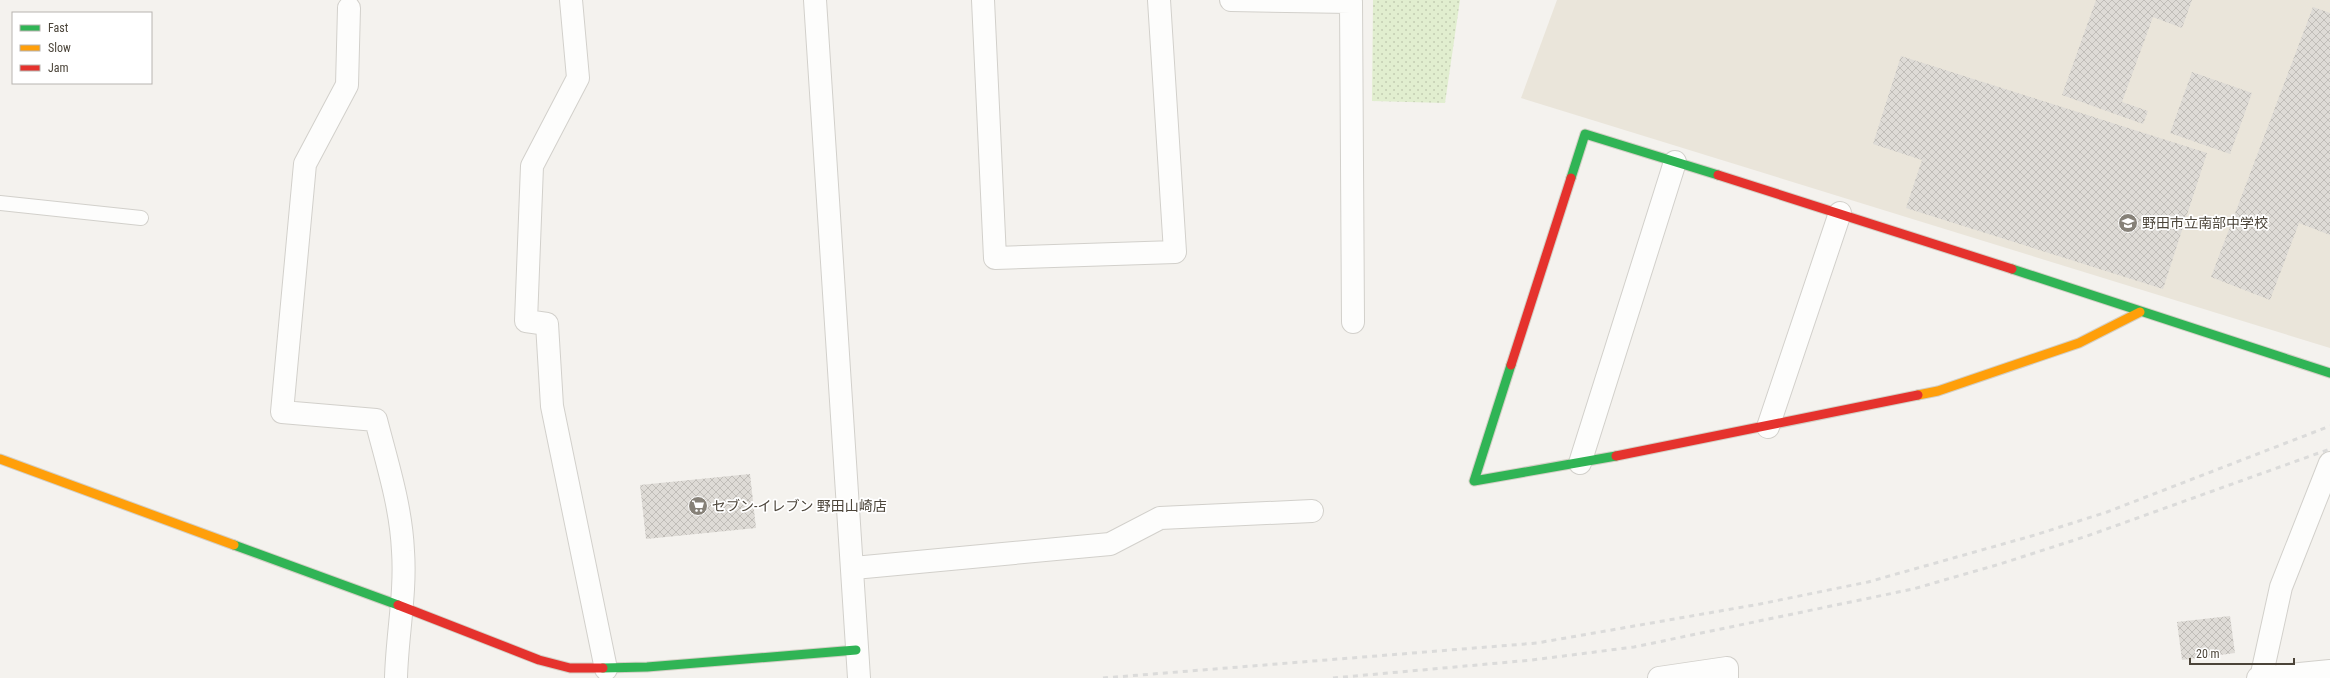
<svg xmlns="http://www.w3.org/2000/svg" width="2330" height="678" font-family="'Roboto Condensed','Noto Sans JP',sans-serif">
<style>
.education{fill:#eae5da}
.park{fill:url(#park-dots)}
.building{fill:url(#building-cross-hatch)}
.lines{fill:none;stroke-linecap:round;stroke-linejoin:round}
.lane-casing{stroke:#d2d0cb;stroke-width:16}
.street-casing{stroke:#d2d0cb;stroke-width:24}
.fast-casing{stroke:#d3cfc5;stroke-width:11}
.slow-casing{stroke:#d3cfc5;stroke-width:11}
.jam-casing{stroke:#d3cfc5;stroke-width:11}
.lane{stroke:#fdfdfc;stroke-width:14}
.street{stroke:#fdfdfc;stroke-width:22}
.fast{stroke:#30b455;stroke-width:9}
.slow{stroke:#ff9f0a;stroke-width:9}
.jam{stroke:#e5322d;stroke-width:9}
.rail{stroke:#dbdbda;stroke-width:3;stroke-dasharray:5 5;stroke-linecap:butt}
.labels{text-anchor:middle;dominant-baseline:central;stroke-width:3.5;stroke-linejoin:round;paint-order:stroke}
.poi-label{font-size:14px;fill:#4b4439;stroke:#fff;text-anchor:start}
</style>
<defs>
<pattern id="park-dots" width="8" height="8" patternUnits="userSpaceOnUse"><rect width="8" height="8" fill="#e1eecf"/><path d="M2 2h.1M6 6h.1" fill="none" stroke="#c3cdb2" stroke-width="1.8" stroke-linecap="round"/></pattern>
<pattern id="building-cross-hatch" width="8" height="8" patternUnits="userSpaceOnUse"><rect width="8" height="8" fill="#dedbd6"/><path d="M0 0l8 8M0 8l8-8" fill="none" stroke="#c0bdb8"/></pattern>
</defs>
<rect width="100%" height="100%" fill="#f4f2ee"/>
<path class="education" d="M1557,0H2330V348L1521,98Z"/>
<path class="park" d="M1373,0H1460L1445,103L1372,101Z"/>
<path class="building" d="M2096,0H2192L2182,28L2153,17L2122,102L2148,111L2143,124L2062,95Z
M2313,7L2330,13V235L2299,223L2270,300L2211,277Z
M1901,56L2207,153L2163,289L1906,208L1922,160L1873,144Z
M2192,72L2252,93L2230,154L2170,133Z
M750,474L756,528L646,539L640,485Z
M2230,616L2235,653L2182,660L2177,622Z"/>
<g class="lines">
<defs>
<path id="lane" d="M0,203L141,218"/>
<path id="street" d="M571,0L578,78L532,166L526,321L547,324L552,406L606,669
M815,0L859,678
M983,0L995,258L1175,252L1159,0
M1231,0L1351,2L1353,322
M349,8L347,85L305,164L282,412L376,420C387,463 401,506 403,551C406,593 397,636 396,678
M1768,427L1840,213
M1580,463L1675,162
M854,568L1110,544L1160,518L1312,511
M1659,678L1727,668V678
M2258,678L2330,671
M2261,678L2281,587L2330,463"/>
<path id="fast" d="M1571,178L1585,134L1718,175
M2012,269L2330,373
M1511,365L1474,481L1616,456
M234,545L398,605
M603,668L647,667L856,650"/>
<path id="slow" d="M1918,395L1938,391L2079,343L2140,312
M0,459L234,545"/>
<path id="jam" d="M1718,175L2012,269
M1511,365L1571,178
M1616,456L1918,395
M398,605L539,660L570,668H603"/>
</defs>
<use href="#lane" class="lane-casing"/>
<use href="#street" class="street-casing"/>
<use href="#fast" class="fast-casing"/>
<use href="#slow" class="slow-casing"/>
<use href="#jam" class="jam-casing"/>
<use href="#lane" class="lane"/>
<use href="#street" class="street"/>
<use href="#fast" class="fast"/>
<use href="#slow" class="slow"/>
<use href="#jam" class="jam"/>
<path class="rail" d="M1103,678L1537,643L1760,604L1868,582L2035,535L2107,512L2330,426
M1333,678L1532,660L1634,647L1913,589L2000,564L2087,536L2330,449"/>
</g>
<defs>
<symbol id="school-disc" viewBox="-11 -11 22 22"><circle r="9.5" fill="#868178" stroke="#fff"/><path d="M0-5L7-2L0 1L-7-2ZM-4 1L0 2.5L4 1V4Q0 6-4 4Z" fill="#fff"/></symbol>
<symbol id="supermarket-disc" viewBox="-11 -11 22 22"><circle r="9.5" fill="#868178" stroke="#fff"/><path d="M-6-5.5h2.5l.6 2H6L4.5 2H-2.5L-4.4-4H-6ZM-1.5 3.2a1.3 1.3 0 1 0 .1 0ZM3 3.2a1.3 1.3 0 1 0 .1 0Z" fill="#fff"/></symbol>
</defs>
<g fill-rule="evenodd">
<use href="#school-disc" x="2117" y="212" width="22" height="22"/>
<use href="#supermarket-disc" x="687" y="495" width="22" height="22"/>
</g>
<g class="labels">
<g class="poi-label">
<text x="2142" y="223">野田市立南部中学校</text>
<text x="712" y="506">セブン-イレブン 野田山崎店</text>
</g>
</g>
<rect x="12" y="12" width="140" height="72" fill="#ffffff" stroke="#b7b4b0"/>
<rect x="20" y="25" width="20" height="6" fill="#30b455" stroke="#b7b4b0"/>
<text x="48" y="32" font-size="12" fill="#4b4439">Fast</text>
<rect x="20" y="45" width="20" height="6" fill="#ff9f0a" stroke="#b7b4b0"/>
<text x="48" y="52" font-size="12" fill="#4b4439">Slow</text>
<rect x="20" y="65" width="20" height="6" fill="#e5322d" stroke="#b7b4b0"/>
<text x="48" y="72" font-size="12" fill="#4b4439">Jam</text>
<path d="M2190 658v6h104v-6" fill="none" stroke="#4b4439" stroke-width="2"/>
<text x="2196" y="658" font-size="12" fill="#4b4439" stroke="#ffffff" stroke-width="3" paint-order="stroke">20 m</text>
</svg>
